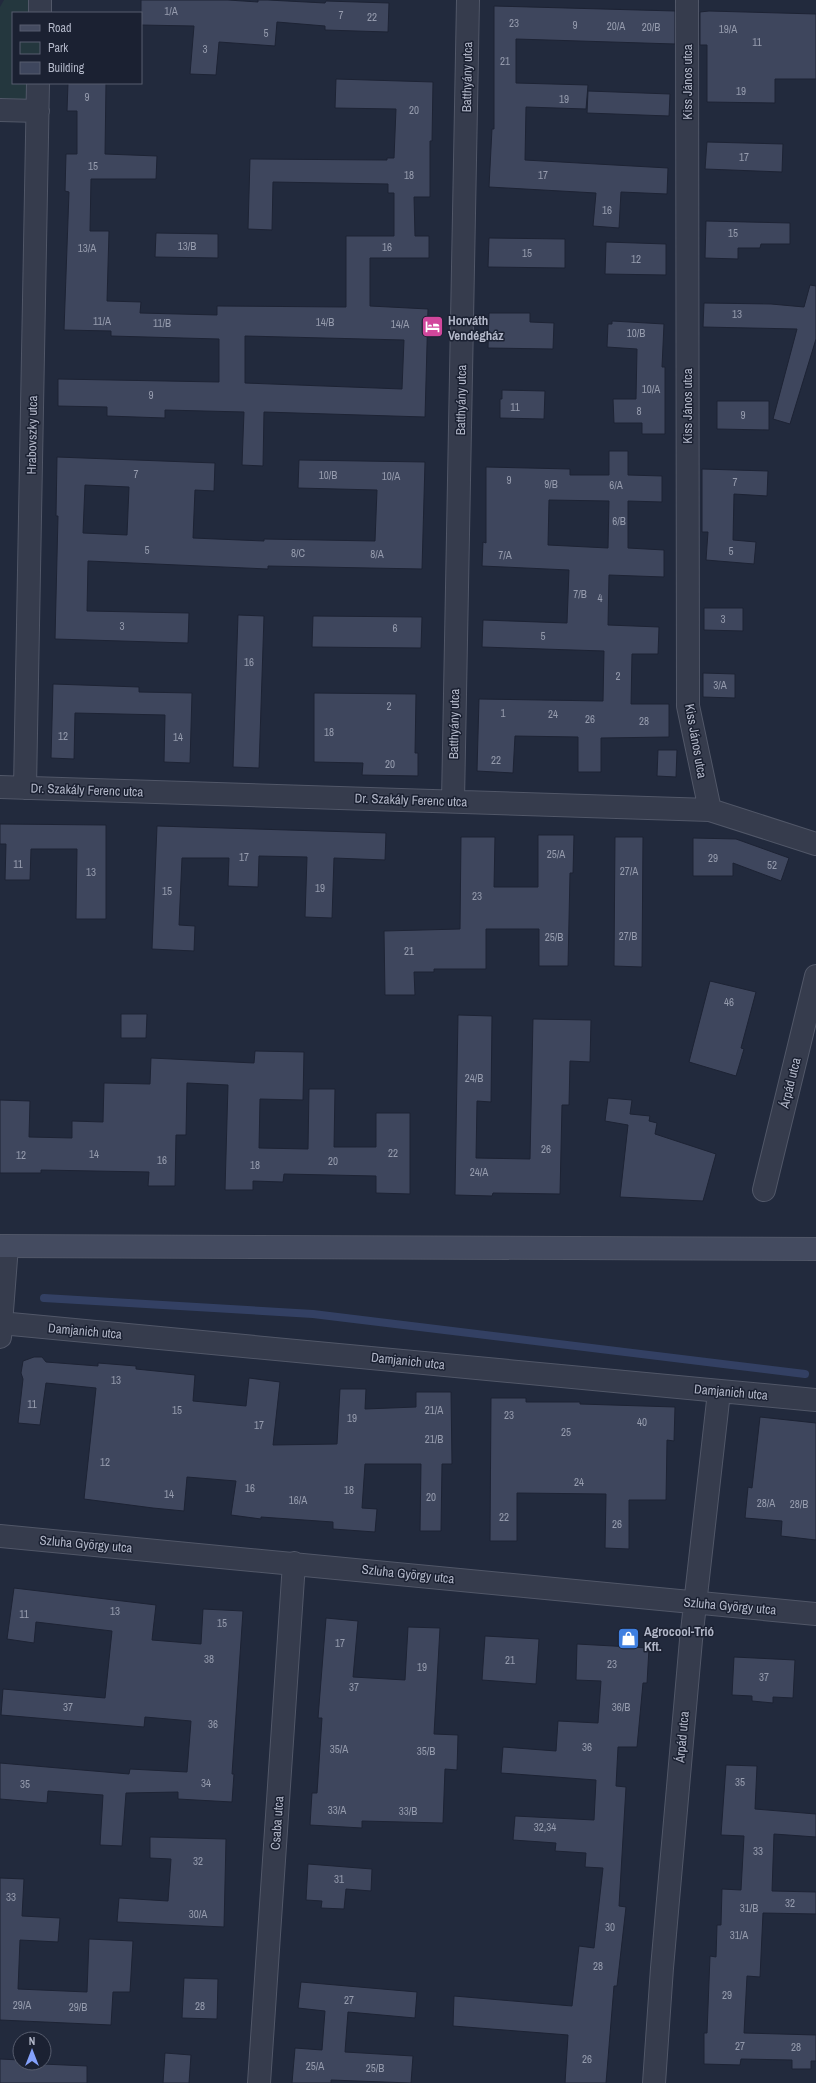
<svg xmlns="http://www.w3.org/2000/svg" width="816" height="2083" font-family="'Archivo Narrow',sans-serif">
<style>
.park{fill:#24373e}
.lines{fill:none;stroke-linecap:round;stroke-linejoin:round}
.stream{stroke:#334063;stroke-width:8}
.building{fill:#3e465d;stroke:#1d2334;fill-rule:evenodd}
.street-casing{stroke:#515768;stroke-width:24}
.secondary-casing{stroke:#515768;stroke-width:24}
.street{stroke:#363c4d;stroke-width:22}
.secondary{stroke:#444b60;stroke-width:22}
.labels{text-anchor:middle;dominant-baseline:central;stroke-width:3;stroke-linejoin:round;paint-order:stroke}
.number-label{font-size:11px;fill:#959bad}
.street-label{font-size:13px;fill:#b2b7c8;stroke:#1b2132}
.poi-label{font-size:13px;font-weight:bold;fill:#b2b7c8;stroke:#1b2132;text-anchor:start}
</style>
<rect width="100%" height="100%" fill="#222a3d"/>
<path class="park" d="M4,0H34V13H13V83H33L32,105L0,103V7Z"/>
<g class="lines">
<path class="stream" d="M44,1298L313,1314L805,1374"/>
</g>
<path class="building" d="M141,0H228L258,2V0H268L325,3L326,1L389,3L388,32L325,30V26L277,22L275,46L219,42L216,75L190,74L194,26L141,25Z
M494,6L675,11V44L516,39V83L588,85L586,109L526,107L525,160L668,168L667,194L621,192L619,228L593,226L596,193L489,187L492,129H494Z
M709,11L816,14V79H775V103L707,102V45H700V12Z
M336,79L433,82L432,141H430V197H414L415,236H429V258H370V306L428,309L425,417L264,412L263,466L242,465L244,412L165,410V418L107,416V407L58,406V379L219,382V339L111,336V331L64,330L69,192L65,191L66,154H77V111H67L68,83H106L105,154L157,156L156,179H91L90,231H109L107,301L141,302L140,313L217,315V306L346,307V236H394V193H388V184L273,182L272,230L248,229L250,159L387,160V158H394L396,109L335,108ZM245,336L404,340L402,389L245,383Z
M588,91L670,94L669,116L587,113Z
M707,142L783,144L782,172L705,169Z
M706,221L790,223V244H761L760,248H738V259L705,258Z
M156,233L218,234V258L155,257Z
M489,238L565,239V268L488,267Z
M606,242L666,244V275L605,274Z
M810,285L816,286V339L790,424L773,419L797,329L703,327L704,303L771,304L804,307Z
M489,313H530V322L554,323L553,349L488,348Z
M612,321L664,324L662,367H665V434H642V423H614L613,399H636L637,349L607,347L608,324H612Z
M502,390L545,391L544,419L500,418V399H502Z
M717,401H769V430L717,429Z
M609,451H628V475L662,476V502L628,501V548L664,550V577L609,575L608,625L659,627L658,654H632L631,704H669V737L601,738V772H578V737L515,736L513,773L477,771L479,699L603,701L604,651L482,647L483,620L567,623L569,570L482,566L483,542L486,543V467L570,469V475H609ZM549,500L609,501L608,548L548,545Z
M57,457L215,463L214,491L195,490L193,538L264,541V539L375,541L377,490L298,488L299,460L425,462L422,569L268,566V569L88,561L87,611L189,613L188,643L55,639L58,516H56ZM85,485L129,487L127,535L83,533Z
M702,469L768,471L767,496L734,494L733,540L756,542L754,564L706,560L708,532H702Z
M704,608H743V631L704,630Z
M238,615L264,616L259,768L233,767Z
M313,616L422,617L421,648L312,647Z
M703,673L735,674V698L703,697Z
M53,684L139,687V692L192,693L190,763L164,762L165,715L75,713L74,759L51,758Z
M314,693L416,694L415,753H418V776L362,775L363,763L314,762Z
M658,750H677L676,777L657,776Z
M0,824L106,825V919H76L77,849H31L30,880H5L6,844H0Z
M157,826L386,833L385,860L334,858L332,918L305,917L307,857L259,856L258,887L228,886L229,858H182L179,925L195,926L194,951L152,949Z
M538,835H574L573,873H570L568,966H539V929H486V969H434V972H414L415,995H385L384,931L460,929L461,837H495L494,887H538Z
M615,837H643L642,967L614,966Z
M693,838L736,839L789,858L781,881L733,863V876H693Z
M710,981L756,992L741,1048L744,1049L736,1076L689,1062Z
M121,1014H147L146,1038H121Z
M458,1015L492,1016L491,1102L477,1101L476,1158L530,1159L533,1019L591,1020L590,1062L570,1061L569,1105H562L560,1194L493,1193L492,1196L455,1195Z
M255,1051L304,1052L303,1100L260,1099L259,1148L308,1149L309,1089H335L334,1147H376V1113H410V1194L376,1193V1176L284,1174L283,1182L253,1181V1190H225L228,1085L187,1083L186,1135H176L175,1186H148L149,1172L41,1170V1173H0V1100L30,1101L29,1137L72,1138V1121L103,1122L104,1083L150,1084L151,1058L254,1063Z
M608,1098L632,1100L630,1114L650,1116L649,1121L657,1123L655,1134L716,1154L703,1201L620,1197L628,1125L605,1121Z
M34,1357H42L46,1362L98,1366V1363L136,1366V1369L195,1375L193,1401L246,1406L249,1378L280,1382L273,1445L337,1444L340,1389H366L365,1409L416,1407V1392H451L452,1464H442L441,1531H420L421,1464H365L362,1508L377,1509L375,1532L333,1529V1522L261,1517V1519L231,1515L236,1481L187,1477L184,1511L153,1508L84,1499L96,1388L46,1383L40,1425L18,1423L23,1379L21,1373L23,1361Z
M491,1398H526V1402H580V1404L675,1407L674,1441L667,1440L666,1500H629V1549L605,1548L606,1494L517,1493V1541H490Z
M760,1417L816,1423V1540L781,1536L782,1521L745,1518L748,1487L752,1488Z
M14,1588L156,1605L152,1640L201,1644L203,1609L243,1611L232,1774H234L232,1802L178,1799V1792L126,1793L122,1846L100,1845L103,1795L48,1791L47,1803L0,1799V1763L129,1774L130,1769L187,1772L191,1721L145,1717L144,1727L1,1715L3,1689L105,1698L112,1631L36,1622L34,1643L7,1639Z
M326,1618L358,1621L353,1677L405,1680L408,1627L440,1628L434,1734L458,1735L457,1770L445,1769L443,1823L362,1821V1828L310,1825L312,1793H317L322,1718H318Z
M485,1636L539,1639L536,1684L482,1680Z
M577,1644L649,1648L647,1683H643L637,1747H618L616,1786L626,1787L619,1906L626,1907L617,1986H614L606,2083H565L568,2035L453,2026L454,1996L572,2006L579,1946L594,1948L603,1868L585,1867L586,1853L555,1851L556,1843L513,1840L515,1816L594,1820L596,1780L501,1773L503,1747L556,1751L558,1721L598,1723L601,1681L576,1680Z
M734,1657L795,1660L793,1698L773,1697V1703L752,1701V1696L732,1695Z
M726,1765L757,1766L755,1809L816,1814V1837L774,1834L772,1891L816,1892V1914L763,1913L760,1977L747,1976L744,2033L816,2035V2061H811V2069H792V2060L741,2059L740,2065L704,2064V2033H707L710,1956L716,1957L717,1925H721L722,1889L741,1890L744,1836L721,1835Z
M150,1837L226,1839L224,1927L117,1922L119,1898L168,1901L171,1859L150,1858Z
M308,1864L372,1869L371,1891L346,1889L344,1909L321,1908L322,1901L306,1900Z
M0,1878L24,1879L22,1916L60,1918L58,1942L20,1940L18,1989L87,1992L89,1939L133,1941L130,1992H113L111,2025L0,2020Z
M184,1978L218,1979L217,2019L182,2018Z
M301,1982L417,1992L415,2018L348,2012L345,2052L413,2056L411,2083L331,2080V2083H292L295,2048L322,2050L325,2011L298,2008Z
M165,2053L191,2055L189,2083H163Z
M0,2059L20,2060V2063L87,2066V2083H0Z"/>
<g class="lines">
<defs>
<path id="street" d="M687,0L688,706L710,810
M40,13V0
M0,110L38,111
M0,787L710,810L816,844
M25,788L38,83
M453,801L468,0
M764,1190L816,976
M0,1323L816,1400
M0,1337L7,1246
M0,1536L816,1614
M259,2083L294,1563
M654,2083L662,1968L691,1640L719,1392"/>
<path id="secondary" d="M0,1246L816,1249"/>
</defs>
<use href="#street" class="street-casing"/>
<use href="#secondary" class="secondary-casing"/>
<use href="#street" class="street"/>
<use href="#secondary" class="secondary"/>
</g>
<defs>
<symbol id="hotel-square" viewBox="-11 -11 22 22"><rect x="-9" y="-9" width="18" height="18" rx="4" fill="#d1479c" stroke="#1b2132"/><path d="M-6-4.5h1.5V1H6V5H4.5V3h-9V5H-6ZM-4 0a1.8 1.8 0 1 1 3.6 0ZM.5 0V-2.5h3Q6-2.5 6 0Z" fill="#fff"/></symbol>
<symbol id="shop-square" viewBox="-11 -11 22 22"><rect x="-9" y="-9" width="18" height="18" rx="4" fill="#3f7fe0" stroke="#1b2132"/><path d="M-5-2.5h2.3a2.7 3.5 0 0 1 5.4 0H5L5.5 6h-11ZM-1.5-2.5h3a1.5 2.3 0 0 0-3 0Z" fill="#fff"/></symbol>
</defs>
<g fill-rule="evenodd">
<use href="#hotel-square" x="420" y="314" width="25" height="25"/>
<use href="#shop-square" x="616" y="1626" width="25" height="25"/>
</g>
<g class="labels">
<g class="number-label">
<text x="171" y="11">1/A</text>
<text x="341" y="15">7</text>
<text x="372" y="17">22</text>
<text x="514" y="23">23</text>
<text x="575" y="25">9</text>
<text x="616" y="26">20/A</text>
<text x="651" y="27">20/B</text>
<text x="728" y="29">19/A</text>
<text x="266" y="33">5</text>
<text x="757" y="42">11</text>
<text x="205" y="49">3</text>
<text x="505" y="61">21</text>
<text x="741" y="91">19</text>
<text x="87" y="97">9</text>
<text x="564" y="99">19</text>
<text x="414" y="110">20</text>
<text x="744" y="157">17</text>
<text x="93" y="166">15</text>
<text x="409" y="175">18</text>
<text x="543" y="175">17</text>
<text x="607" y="210">16</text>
<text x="733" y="233">15</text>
<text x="187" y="246">13/B</text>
<text x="387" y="247">16</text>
<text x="87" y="248">13/A</text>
<text x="527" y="253">15</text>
<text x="636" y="259">12</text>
<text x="737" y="314">13</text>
<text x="102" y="321">11/A</text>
<text x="325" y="322">14/B</text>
<text x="162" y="323">11/B</text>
<text x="400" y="324">14/A</text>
<text x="636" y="333">10/B</text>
<text x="651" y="389">10/A</text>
<text x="151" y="395">9</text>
<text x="515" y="407">11</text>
<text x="639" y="411">8</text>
<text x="743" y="415">9</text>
<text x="136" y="474">7</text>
<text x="328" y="475">10/B</text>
<text x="391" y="476">10/A</text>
<text x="509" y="480">9</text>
<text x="735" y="482">7</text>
<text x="551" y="484">9/B</text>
<text x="616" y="485">6/A</text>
<text x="619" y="521">6/B</text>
<text x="147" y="550">5</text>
<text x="731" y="551">5</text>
<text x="298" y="553">8/C</text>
<text x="377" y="554">8/A</text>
<text x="505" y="555">7/A</text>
<text x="580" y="594">7/B</text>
<text x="600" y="598">4</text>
<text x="723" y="619">3</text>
<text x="122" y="626">3</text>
<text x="395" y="628">6</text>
<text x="543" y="636">5</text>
<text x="249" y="662">16</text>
<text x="618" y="676">2</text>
<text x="720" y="685">3/A</text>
<text x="389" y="706">2</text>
<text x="503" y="713">1</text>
<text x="553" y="714">24</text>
<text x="590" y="719">26</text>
<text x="644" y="721">28</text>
<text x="329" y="732">18</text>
<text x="63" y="736">12</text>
<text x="178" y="737">14</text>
<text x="496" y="760">22</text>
<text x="390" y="764">20</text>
<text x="556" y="854">25/A</text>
<text x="244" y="857">17</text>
<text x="713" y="858">29</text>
<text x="18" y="864">11</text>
<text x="772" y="865">52</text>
<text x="629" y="871">27/A</text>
<text x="91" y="872">13</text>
<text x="320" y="888">19</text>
<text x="167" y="891">15</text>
<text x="477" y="896">23</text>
<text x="628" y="936">27/B</text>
<text x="554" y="937">25/B</text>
<text x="409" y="951">21</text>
<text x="729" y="1002">46</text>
<text x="474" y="1078">24/B</text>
<text x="546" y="1149">26</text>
<text x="393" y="1153">22</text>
<text x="94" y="1154">14</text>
<text x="21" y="1155">12</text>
<text x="162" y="1160">16</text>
<text x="333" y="1161">20</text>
<text x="255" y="1165">18</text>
<text x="479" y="1172">24/A</text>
<text x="116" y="1380">13</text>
<text x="32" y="1404">11</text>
<text x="177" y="1410">15</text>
<text x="434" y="1410">21/A</text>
<text x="509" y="1415">23</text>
<text x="352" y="1418">19</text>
<text x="642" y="1422">40</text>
<text x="259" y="1425">17</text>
<text x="566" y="1432">25</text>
<text x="434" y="1439">21/B</text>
<text x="105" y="1462">12</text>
<text x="579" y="1482">24</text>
<text x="250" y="1488">16</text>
<text x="349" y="1490">18</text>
<text x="169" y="1494">14</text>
<text x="431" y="1497">20</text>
<text x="298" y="1500">16/A</text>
<text x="766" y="1503">28/A</text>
<text x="799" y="1504">28/B</text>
<text x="504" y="1517">22</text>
<text x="617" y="1524">26</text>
<text x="115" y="1611">13</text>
<text x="24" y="1614">11</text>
<text x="222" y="1623">15</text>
<text x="340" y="1643">17</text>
<text x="209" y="1659">38</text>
<text x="510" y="1660">21</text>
<text x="612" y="1664">23</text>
<text x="422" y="1667">19</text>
<text x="764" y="1677">37</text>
<text x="354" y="1687">37</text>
<text x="68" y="1707">37</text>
<text x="621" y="1707">36/B</text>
<text x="213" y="1724">36</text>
<text x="587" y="1747">36</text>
<text x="339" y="1749">35/A</text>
<text x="426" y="1751">35/B</text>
<text x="740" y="1782">35</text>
<text x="206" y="1783">34</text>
<text x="25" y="1784">35</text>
<text x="337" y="1810">33/A</text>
<text x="408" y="1811">33/B</text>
<text x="545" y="1827">32,34</text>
<text x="758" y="1851">33</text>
<text x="198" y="1861">32</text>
<text x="339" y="1879">31</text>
<text x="11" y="1897">33</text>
<text x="790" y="1903">32</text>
<text x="749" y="1908">31/B</text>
<text x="198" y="1914">30/A</text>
<text x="610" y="1927">30</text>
<text x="739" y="1935">31/A</text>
<text x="598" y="1966">28</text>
<text x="727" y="1995">29</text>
<text x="349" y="2000">27</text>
<text x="22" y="2005">29/A</text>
<text x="200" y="2006">28</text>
<text x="78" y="2007">29/B</text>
<text x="740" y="2046">27</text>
<text x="796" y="2047">28</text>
<text x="587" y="2059">26</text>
<text x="315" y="2066">25/A</text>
<text x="375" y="2068">25/B</text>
</g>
<g class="street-label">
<text transform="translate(467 77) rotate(-89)">Batthyány utca</text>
<text transform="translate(687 82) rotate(-90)">Kiss János utca</text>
<text transform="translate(461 400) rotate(-89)">Batthyány utca</text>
<text transform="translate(687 406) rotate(-90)">Kiss János utca</text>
<text transform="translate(32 435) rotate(-89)">Hrabovszky utca</text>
<text transform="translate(454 724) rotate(-89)">Batthyány utca</text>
<text transform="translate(696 741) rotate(80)">Kiss János utca</text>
<text transform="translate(87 790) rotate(2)">Dr. Szakály Ferenc utca</text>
<text transform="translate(411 800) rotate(2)">Dr. Szakály Ferenc utca</text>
<text transform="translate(790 1083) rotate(-76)">Árpád utca</text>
<text transform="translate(85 1331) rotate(5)">Damjanich utca</text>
<text transform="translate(408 1361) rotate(6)">Damjanich utca</text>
<text transform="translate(731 1392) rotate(5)">Damjanich utca</text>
<text transform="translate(86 1544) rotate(5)">Szluha György utca</text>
<text transform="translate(408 1574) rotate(6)">Szluha György utca</text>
<text transform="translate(730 1606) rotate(5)">Szluha György utca</text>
<text transform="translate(682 1737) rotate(-85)">Árpád utca</text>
<text transform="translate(277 1823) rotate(-86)">Csaba utca</text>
</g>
<g class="poi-label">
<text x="448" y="320">Horváth<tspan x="448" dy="15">Vendégház</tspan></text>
<text x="644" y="1631">Agrocool-Trió<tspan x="644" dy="15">Kft.</tspan></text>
</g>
</g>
<rect x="12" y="12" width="130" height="72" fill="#1b2132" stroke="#575d6e"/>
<rect x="20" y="25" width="20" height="6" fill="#444b60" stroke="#575d6e"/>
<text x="48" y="32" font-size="12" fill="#b2b7c8">Road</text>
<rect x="20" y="42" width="20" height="12" fill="#24373e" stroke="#575d6e"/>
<text x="48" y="52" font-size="12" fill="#b2b7c8">Park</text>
<rect x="20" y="62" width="20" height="12" fill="#3e465d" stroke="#575d6e"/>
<text x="48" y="72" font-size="12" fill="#b2b7c8">Building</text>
<g transform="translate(32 2051)"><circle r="19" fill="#1b2132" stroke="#575d6e"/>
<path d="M0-3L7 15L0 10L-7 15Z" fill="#84a1fb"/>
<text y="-6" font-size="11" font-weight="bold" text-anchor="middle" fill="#b2b7c8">N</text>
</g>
</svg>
